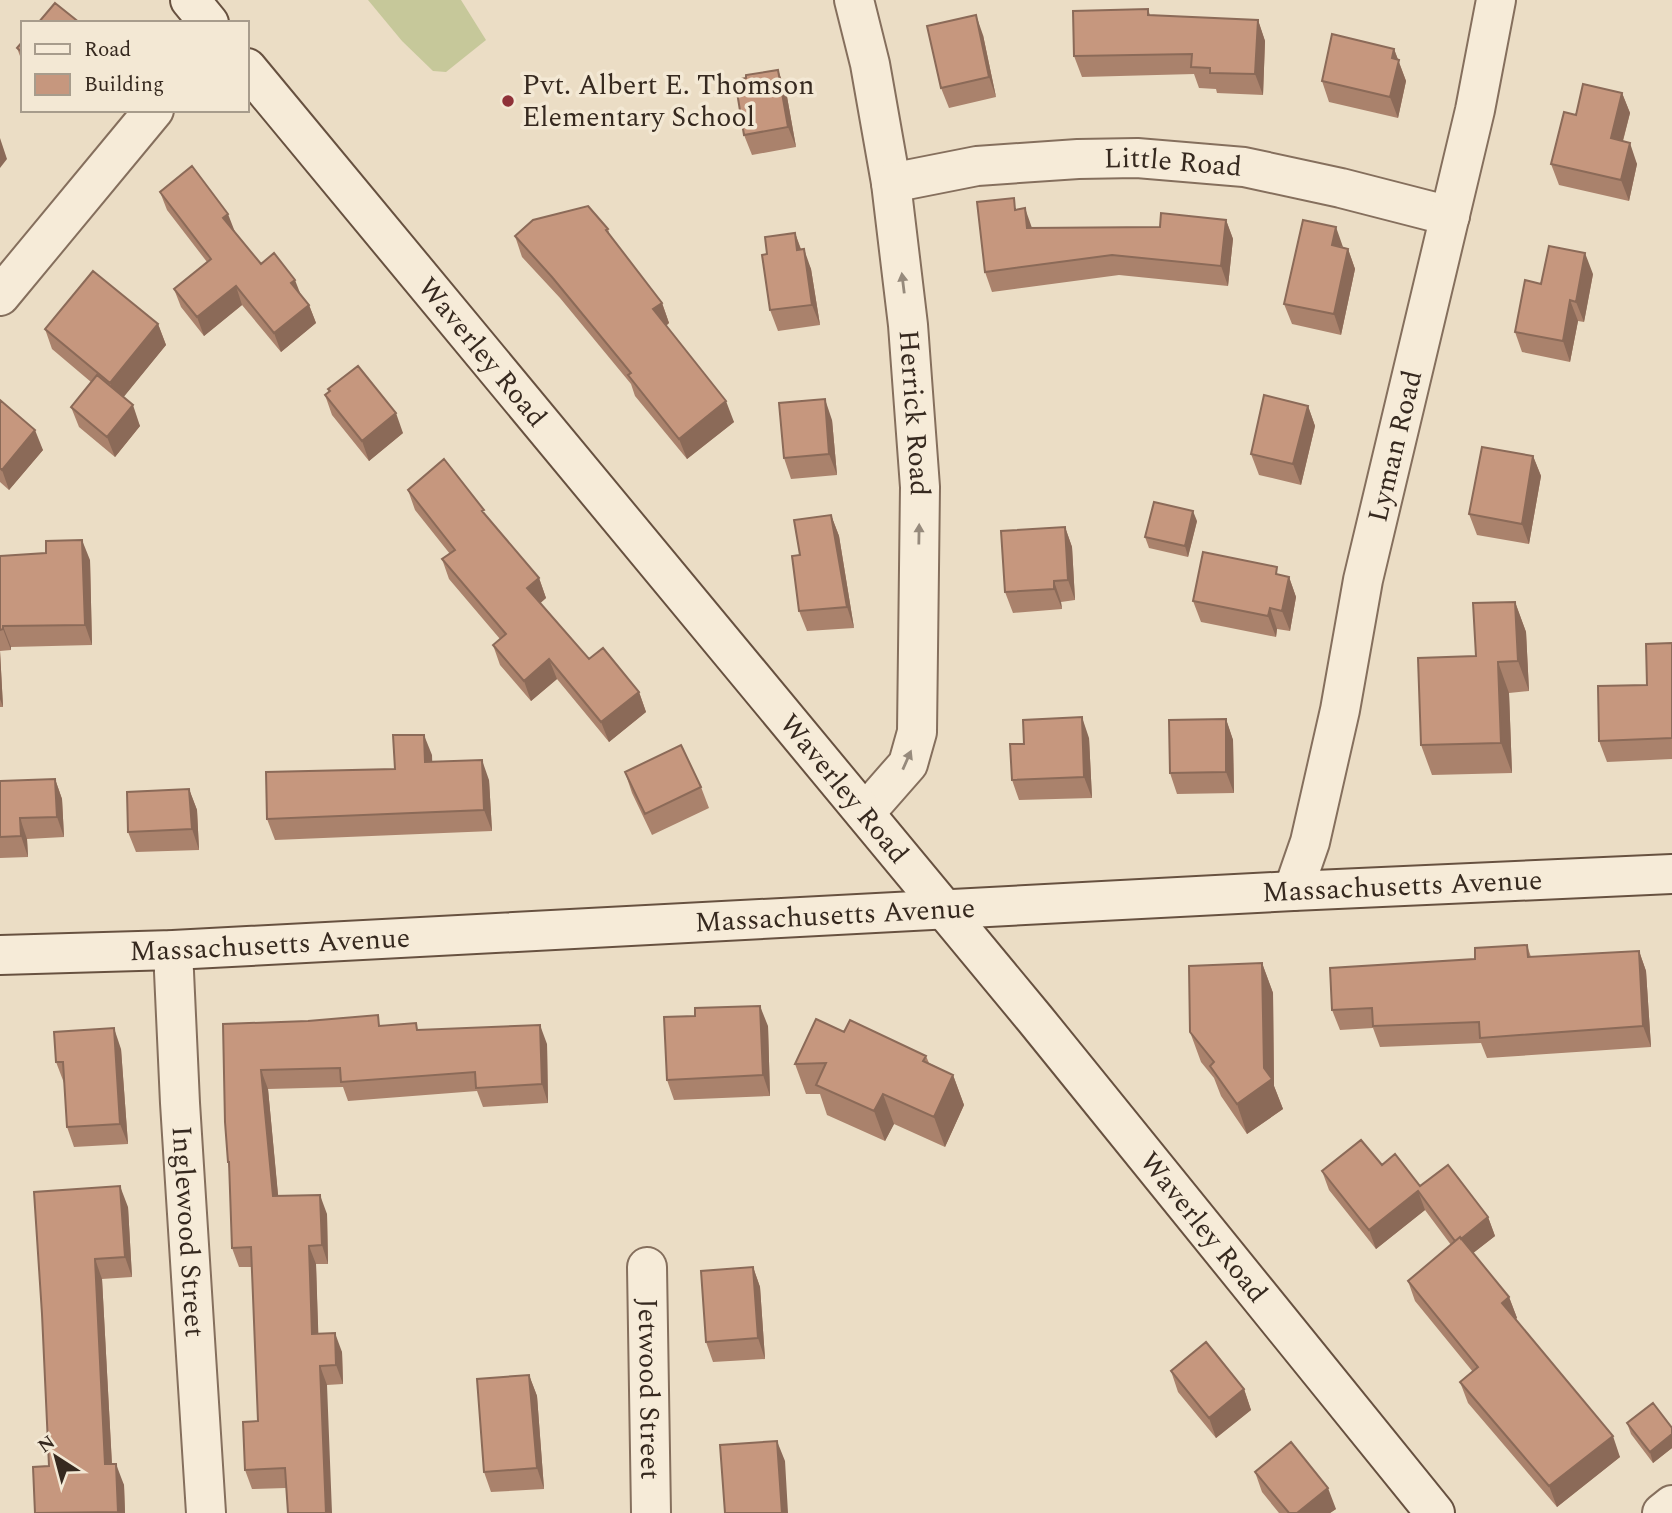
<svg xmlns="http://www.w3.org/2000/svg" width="1672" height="1513" font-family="Spectral,serif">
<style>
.green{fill:#c6c89a}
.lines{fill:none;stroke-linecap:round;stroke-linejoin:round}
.street-casing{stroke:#856f5d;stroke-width:42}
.secondary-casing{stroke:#675140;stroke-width:42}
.street{stroke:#f6ebd8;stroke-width:38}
.secondary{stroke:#f6ebd8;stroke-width:38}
.wall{fill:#aa826c}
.shaded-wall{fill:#8b6a58}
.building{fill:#c6977e;stroke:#8b6a58;stroke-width:2}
.oneway{fill:#968a7c}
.poi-dot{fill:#8f3138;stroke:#f3e8d4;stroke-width:2.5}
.labels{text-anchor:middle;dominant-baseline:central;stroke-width:7;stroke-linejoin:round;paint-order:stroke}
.poi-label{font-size:28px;fill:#36291f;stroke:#f3e8d4;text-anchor:start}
.street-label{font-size:28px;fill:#36291f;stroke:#f3e8d4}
</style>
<rect width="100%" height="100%" fill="#ebddc5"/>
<path class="green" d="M368,0H461L486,40L446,72L433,71L402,41Z"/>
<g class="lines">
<defs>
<g id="street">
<path id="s1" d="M854,0L870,64L891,183L908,325L920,487L917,732L908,764L865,813"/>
<path id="s2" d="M891,183L977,166L1078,159L1137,158L1244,167L1341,188L1450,216"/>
<path d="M0,296L154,110"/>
<path id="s3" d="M1293,891L1310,842L1340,710L1363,580L1475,110L1496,0"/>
<path id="s4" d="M173,950L180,1103L206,1513"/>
<path id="s5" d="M647,1267L651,1513"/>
<path d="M1662,1513L1672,1505"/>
</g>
<g id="secondary">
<path d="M190,0L209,23"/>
<path id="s6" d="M247,68L1035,1019L1435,1513"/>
<path id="s7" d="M0,955L173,950L1293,891L1672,874"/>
</g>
</defs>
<use href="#street" class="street-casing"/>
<use href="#secondary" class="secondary-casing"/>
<use href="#street" class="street"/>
<use href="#secondary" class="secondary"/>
</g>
<path class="wall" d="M1148,9L1150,15L1258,20L1265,41L1263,95L1217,93L1216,89L1199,88L1194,74L1082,77L1074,56Z
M983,35L996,97L949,108L941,88Z
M23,41V64L17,48Z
M1394,49L1406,81L1398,118L1329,102L1322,81Z
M746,78L786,91L796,147L752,155L744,135Z
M1622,93L1630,113L1623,141L1637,164L1629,201L1559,185L1551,164L1576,115Z
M160,192L235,232L261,264L301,295L309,305L316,323L281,352L242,305L204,336L181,307L174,289L207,262L167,210Z
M1018,209L1032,228L1160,227L1226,220L1233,239L1228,286L1119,275L992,292L985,272Z
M608,229L610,236L662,303L669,323L666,326L734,422L687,459L635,396L631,384L560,298L522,257L515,236Z
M795,233L801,249L811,269L820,325L778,331L770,310L767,254Z
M1348,249L1355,269L1341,335L1292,324L1284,304Z
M1593,274L1584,322L1578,321L1570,362L1522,352L1515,332L1541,284Z
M158,324L166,345L123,397L140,426L115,457L79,427L71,407L91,382L52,349L45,329Z
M328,389L403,433L369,461L332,415L325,395L329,392Z
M0,400L43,450L9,490L0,482Z
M1308,406L1315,426L1301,485L1259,475L1251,454Z
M832,420L837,475L791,479L784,458Z
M1533,456L1541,476L1529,544L1477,535L1469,514Z
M408,490L486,517L539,578L546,598L540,603L589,659L639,692L646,712L609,742L557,679L531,701L500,665L493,645L500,639L449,579L442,559L450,554L415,510Z
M831,515L839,536L854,628L807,631L799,611Z
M1197,521L1188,557L1149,548L1145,537Z
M1065,527L1072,547L1075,600L1061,602L1062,609L1013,613L1005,592Z
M0,556L90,560L92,645L11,647V650L0,651L3,707H0Z
M1280,575L1289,577L1296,597L1290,631L1277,629L1276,637L1201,622L1193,601Z
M1515,602L1526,632L1529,691L1509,693L1512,773L1432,775L1421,745L1476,656Z
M1672,643V759L1607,762L1599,741L1647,685Z
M1226,719L1233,740L1234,793L1177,794L1170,773Z
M1089,738L1092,798L1019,800L1012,780L1024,744Z
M432,755V762L489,780L492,831L275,840L267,819Z
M625,772L701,787L709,808L652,835L632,793Z
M55,779L62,799L64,837L27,839L28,857L0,858V781Z
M189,789L197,810L199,850L136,852L128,832Z
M1527,945L1531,957L1639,951L1646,971L1651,1047L1487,1058L1481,1043L1380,1047L1373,1028L1340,1030L1332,1010L1475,959Z
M1262,963L1273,993L1274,1086L1283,1109L1247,1134L1221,1096L1214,1078L1201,1062L1190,1032Z
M223,1024L381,1026L547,1044L548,1103L483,1107L477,1091L348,1101L343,1087L268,1089L278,1196L327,1214L328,1264H316L318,1333L342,1352L343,1384L327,1385L286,1488L252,1489L245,1470L258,1421L252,1267H239L232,1248L229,1168L228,1162Z
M768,1026L770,1096L674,1100L667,1080Z
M844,1032L926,1056L929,1063L953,1075L964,1105L945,1147L894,1124L885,1141L827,1115L820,1094H806L795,1064Z
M121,1049L128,1144L74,1147L67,1127L64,1083L56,1062Z
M1382,1165L1420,1186L1488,1217L1495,1236L1473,1253L1509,1297L1517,1318L1516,1319L1620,1457L1557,1507L1468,1403L1460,1382L1473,1372L1415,1301L1408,1281L1451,1245L1425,1210L1376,1249L1329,1190L1322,1171Z
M128,1207L132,1277L102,1279L112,1464L124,1485L125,1513H35L49,1466L42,1314Z
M753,1267L760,1287L765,1359L713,1362L706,1342Z
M1171,1371L1244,1389L1251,1410L1216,1438L1178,1392Z
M529,1375L537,1396L544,1489L491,1492L484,1472Z
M1627,1423L1672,1428V1448L1653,1463L1631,1434Z
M1255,1472L1336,1509L1330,1513H1279L1262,1492Z"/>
<path class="shaded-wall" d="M976,15L983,35L996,97L989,77Z
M1258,20L1265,41L1263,95L1255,74Z
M1394,49L1406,81L1398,118L1390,97L1392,58Z
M778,70L786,91L796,147L788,127Z
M1622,93L1630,113L1618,159L1611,138Z
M0,138L7,159L0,168Z
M1630,143L1637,164L1629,201L1621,180Z
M1025,208L1032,228H1027Z
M228,214L235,232L223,218Z
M1226,220L1233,239L1228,286L1221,266Z
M1336,227L1343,247L1332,245Z
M795,233L802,253L797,250Z
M804,249L811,269L820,325L812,305Z
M1348,249L1355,269L1341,335L1334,314Z
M1585,253L1593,274L1584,322L1576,302Z
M295,280L302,298L291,283Z
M236,286L242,305L204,336L197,317Z
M1570,300L1578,321L1570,362L1563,341Z
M662,303L669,323L660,330L653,309Z
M309,305L316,323L281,352L274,333Z
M158,324L166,345L118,404L110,383Z
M825,399L832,420L837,475L829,454Z
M726,401L734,422L687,459L679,439Z
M133,405L140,426L115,457L107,437Z
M1308,406L1315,426L1301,485L1293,464Z
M396,413L403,433L369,461L362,441Z
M35,430L43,450L9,490L2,470Z
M1533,456L1541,476L1529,544L1522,524Z
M1193,511L1197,521L1188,557L1185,546Z
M831,515L839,536L854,628L847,607Z
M1065,527L1072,547L1075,600L1068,580Z
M82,540L90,560L92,645L85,625Z
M1289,577L1296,597L1290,631L1282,611Z
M539,578L546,598L535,608L527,588Z
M1054,581L1061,602L1062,609L1054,589Z
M1515,602L1526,632L1529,691L1518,661Z
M1270,608L1277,629L1276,637L1268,616Z
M3,626L11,647V650L3,629Z
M0,650V651L3,707L0,699Z
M549,659L557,679L531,701L524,681Z
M1498,662L1509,693L1512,773L1501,743Z
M639,692L646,712L609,742L601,722Z
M1082,717L1089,738L1092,798L1084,777Z
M1226,719L1233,740L1234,793L1226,772Z
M424,735L432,755L433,783L425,762Z
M482,760L489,780L492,831L484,810Z
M55,779L62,799L64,837L57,817Z
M189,789L197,810L199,850L192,829Z
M20,818L27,839L28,857L21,836Z
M1639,951L1646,971L1651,1047L1643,1026Z
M1262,963L1273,993L1274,1086L1283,1109L1247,1134L1237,1104L1264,1068Z
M760,1006L768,1026L770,1096L763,1075Z
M540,1025L547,1044L548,1103L542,1084Z
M114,1028L121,1049L128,1144L120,1124Z
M261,1070L268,1089L280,1215L273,1196Z
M953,1075L964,1105L945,1147L934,1117Z
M883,1094L894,1124L885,1141L874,1111Z
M120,1186L128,1207L132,1277L125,1257Z
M1418,1191L1425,1210L1376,1249L1369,1230Z
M320,1195L327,1214L328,1264L322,1245Z
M1488,1217L1495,1236L1463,1261L1456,1242Z
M309,1246L316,1264L319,1353L312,1334Z
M95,1259L102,1279L113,1485L105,1464Z
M753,1267L760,1287L765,1359L758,1338Z
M1509,1297L1517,1318L1510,1323L1502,1303Z
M335,1333L342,1352L343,1384L336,1365Z
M320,1366L327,1385L332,1513H326Z
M529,1375L537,1396L544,1489L537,1468Z
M1244,1389L1251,1410L1216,1438L1209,1418Z
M1672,1434V1448L1653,1463L1650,1452Z
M1613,1436L1620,1457L1557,1507L1549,1486Z
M777,1441L785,1461L788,1513H782Z
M116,1464L124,1485L125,1513H119L118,1512Z
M1328,1488L1336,1509L1330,1513H1297Z"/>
<path class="building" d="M55,3L80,23H38Z
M1148,9V15L1258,20L1255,74L1210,73V68L1191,67L1192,54L1074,56L1073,11Z
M976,15L989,77L941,88L927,26Z
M1332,34L1394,49L1392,58L1399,60L1390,97L1322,81Z
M23,41V53L17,48Z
M778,70L788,127L744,135L735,80L746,78V75Z
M1583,84L1622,93L1611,138L1630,143L1621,180L1551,164L1564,112L1576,115Z
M192,166L228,214L223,218L261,264L274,253L295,280L291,283L309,305L274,333L236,286L197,317L174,289L211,259L160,192Z
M1014,198L1015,210L1025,208L1027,228L1160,227L1161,213L1226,220L1221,266L1112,255L985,272L977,202Z
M588,206L608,229L606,230L662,303L653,309L726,401L679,439L628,375L631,373L552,277L515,236L533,220Z
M1303,220L1336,227L1332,245L1348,249L1334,314L1284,304Z
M795,233L797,250L804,249L812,305L770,310L762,255L767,254L765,237Z
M1549,246L1585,253L1576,302L1570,300L1563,341L1515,332L1525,280L1541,284Z
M93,271L158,324L110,383L45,329Z
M358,366L396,413L362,441L325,395L330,391L328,389Z
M97,375L133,405L107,437L71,407Z
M1264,395L1308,406L1293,464L1251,454Z
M825,399L829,454L784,458L779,403Z
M0,400L35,430L2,470L0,468Z
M1482,447L1533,456L1522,524L1469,514Z
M444,459L484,510L482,511L539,578L527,588L589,659L603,648L639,692L601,722L549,659L524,681L493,645L506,634L442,559L455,550L408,490Z
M1154,502L1193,511L1185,546L1145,537Z
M831,515L847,607L799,611L792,556L800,555L794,520Z
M1065,527L1068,580L1054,581V589L1005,592L1001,531Z
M82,540L85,625L3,626V629L0,630V556L46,553V541Z
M1203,552L1277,567L1276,574L1289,577L1282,611L1270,608L1268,616L1193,601Z
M1515,602L1518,661L1498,662L1501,743L1421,745L1418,658L1476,656L1473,603Z
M1672,643V738L1599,741L1598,686L1647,685L1646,644Z
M1082,717L1084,777L1012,780L1010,744H1024L1023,720Z
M1226,719V772L1170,773L1169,720Z
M393,735H424L425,762L482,760L484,810L267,819L266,772L395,769Z
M681,745L701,787L645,814L625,772Z
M55,779L57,817L20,818L21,836L0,837V781Z
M189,789L192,829L128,832L127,792Z
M1527,945L1528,957L1639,951L1643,1026L1480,1038L1479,1022L1373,1026L1372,1008L1332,1010L1330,968L1475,959V948Z
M1262,963L1264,1068L1272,1079L1237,1104L1210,1066L1214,1062L1190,1032L1189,966Z
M760,1006L763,1075L667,1080L664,1017L695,1016V1008Z
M378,1015L379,1026L416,1023L417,1030L540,1025L542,1084L476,1088L475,1072L341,1082L340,1068L261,1070L273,1196L320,1195L322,1245L309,1246L312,1334L335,1333L336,1365L320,1366L326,1513H288L285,1468L245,1470L243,1422L258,1421L251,1247L232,1248L229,1162H228L225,1122L223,1024L308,1021Z
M816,1019L844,1032L850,1020L926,1056L923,1061L953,1075L934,1117L883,1094L874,1111L816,1085L826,1063L795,1064Z
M114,1028L120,1124L67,1127L63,1062H56L54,1032Z
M1361,1140L1382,1165L1395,1154L1420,1186L1448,1165L1488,1217L1461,1239L1460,1237L1455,1241L1418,1191L1369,1230L1322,1171Z
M120,1186L125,1257L95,1259L105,1464H116L118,1512L35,1513L33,1467L49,1466L42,1314L34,1192Z
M1460,1237L1509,1297L1502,1303L1613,1436L1549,1486L1460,1382L1478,1367L1408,1281Z
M753,1267L758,1338L706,1342L701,1271Z
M1206,1342L1244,1389L1209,1418L1171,1371Z
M529,1375L537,1468L484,1472L477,1379Z
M1653,1403L1672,1428V1434L1650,1452L1627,1423Z
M777,1441L782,1513H725L720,1445Z
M1291,1442L1328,1488L1297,1513H1289L1255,1472Z"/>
<defs><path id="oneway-solid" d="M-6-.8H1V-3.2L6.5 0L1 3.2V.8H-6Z" transform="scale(1.75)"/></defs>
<g class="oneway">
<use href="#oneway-solid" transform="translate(903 283) rotate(-97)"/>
<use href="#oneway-solid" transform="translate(919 534) rotate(-89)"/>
<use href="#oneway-solid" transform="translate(907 760) rotate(-66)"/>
</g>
<circle class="poi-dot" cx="508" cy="101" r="7"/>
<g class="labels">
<g class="poi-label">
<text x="522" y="85">Pvt. Albert E. Thomson<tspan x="522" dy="32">Elementary School</tspan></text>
</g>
<g class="street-label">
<text stroke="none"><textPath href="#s2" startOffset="284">Little Road</textPath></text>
<text stroke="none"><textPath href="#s6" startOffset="369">Waverley Road</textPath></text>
<text stroke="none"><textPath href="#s1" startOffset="418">Herrick Road</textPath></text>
<text stroke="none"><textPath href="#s3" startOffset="457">Lyman Road</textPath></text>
<text stroke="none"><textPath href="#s6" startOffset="936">Waverley Road</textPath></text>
<text stroke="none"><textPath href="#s7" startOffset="1404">Massachusetts Avenue</textPath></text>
<text stroke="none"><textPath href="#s7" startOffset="836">Massachusetts Avenue</textPath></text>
<text stroke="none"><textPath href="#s7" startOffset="270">Massachusetts Avenue</textPath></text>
<text stroke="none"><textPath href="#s6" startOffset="1503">Waverley Road</textPath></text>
<text stroke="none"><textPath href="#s4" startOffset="282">Inglewood Street</textPath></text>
<text stroke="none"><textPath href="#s5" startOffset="122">Jetwood Street</textPath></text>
</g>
</g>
<rect x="21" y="21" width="228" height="91" fill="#f3e8d4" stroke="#a79c8c" stroke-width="2"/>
<rect x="35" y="44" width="35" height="10" fill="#f6ebd8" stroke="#a79c8c" stroke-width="2"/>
<text x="84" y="56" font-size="21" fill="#36291f">Road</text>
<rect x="35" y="74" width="35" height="21" fill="#c6977e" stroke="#a79c8c" stroke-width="2"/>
<text x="84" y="91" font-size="21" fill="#36291f">Building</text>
<g transform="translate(56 1457) rotate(324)" stroke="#f3e8d4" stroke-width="5" paint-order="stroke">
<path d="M0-5L12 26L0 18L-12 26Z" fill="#36291f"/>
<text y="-10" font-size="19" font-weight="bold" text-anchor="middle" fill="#36291f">N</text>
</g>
</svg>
